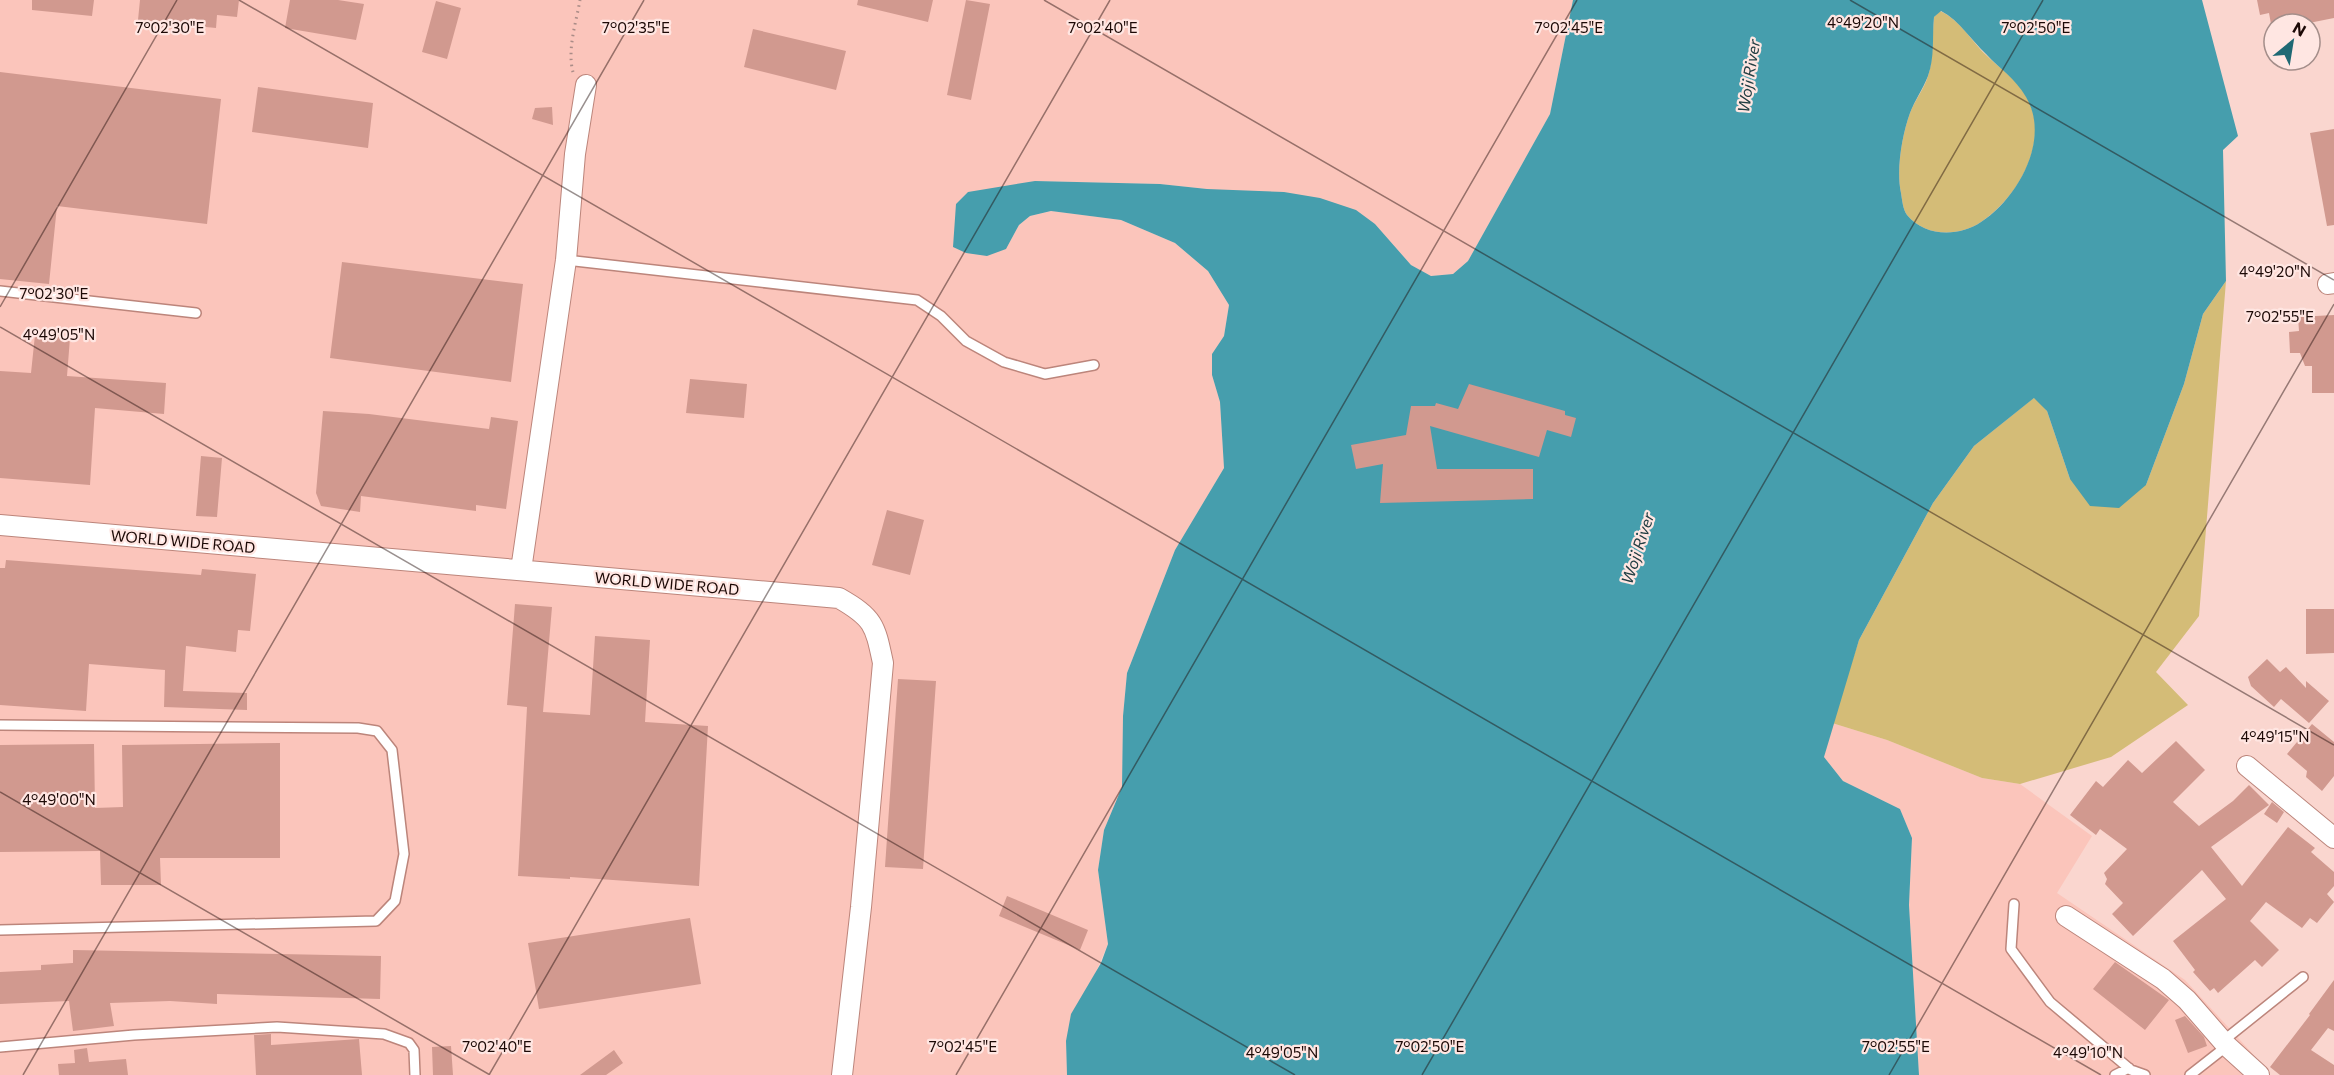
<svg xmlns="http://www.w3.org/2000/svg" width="2334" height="1075" font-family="Commissioner,sans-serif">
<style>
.built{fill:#fbc5bb}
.green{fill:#d4bc77}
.water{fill:#469ead;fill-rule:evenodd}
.building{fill:#d1998f}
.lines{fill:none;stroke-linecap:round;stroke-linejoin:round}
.lane-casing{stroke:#bc857b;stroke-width:12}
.street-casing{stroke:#bc857b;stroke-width:22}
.path{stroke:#aa8c87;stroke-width:3;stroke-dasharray:1.5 4.5;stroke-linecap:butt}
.lane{stroke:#fff;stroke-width:9}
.street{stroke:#fff;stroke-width:20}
.ticks{fill:none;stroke:#1c0906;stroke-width:1.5;stroke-opacity:0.45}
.labels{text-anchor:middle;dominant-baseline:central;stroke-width:4.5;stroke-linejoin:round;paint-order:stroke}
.street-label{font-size:15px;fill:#1c0906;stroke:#ffe6e2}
.water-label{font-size:16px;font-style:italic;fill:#223e43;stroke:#ffe6e2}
.ticks-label{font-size:15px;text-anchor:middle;fill:#1c0906;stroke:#ffe6e2;stroke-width:4.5;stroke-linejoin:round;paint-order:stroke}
</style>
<rect width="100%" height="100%" fill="#fad6cf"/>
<path class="built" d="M0,0H1573L1550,114L1468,261L1453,274L1431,276L1411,265L1375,224L1207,189L1160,184L1035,181L1006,249L1019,225L1030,216L1052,211L1121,220L1175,243L1208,271L1229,305L1224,336L1212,355V375L1220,402L1224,468L1175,550L1127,673L1123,716L1122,787L1104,830L1098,870L1108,944L1066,1041L1067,1075H0Z
M1832,723L1887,740L1982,778L2020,784L2092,836L2057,893L2185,980L2262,1064L2254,1075H1919L1909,905L1912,838L1900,809L1843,781L1824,757Z"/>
<path class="green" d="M1940,11C1960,20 1970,39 1985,54C2000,69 2015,77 2026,96C2052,139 2018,198 1981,222C1959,237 1925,237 1907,215C1903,210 1902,199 1901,193C1896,170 1902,135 1910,113C1915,100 1924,89 1928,76C1934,59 1932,35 1934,17Z
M2226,281L2199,616L2156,672L2188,705L2111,757L2020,784L1982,778L1887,740L1832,723L1859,640L1933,503L1974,446L2035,397L2047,411L2070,479L2146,485L2184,384L2203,314Z"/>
<path class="water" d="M1573,0H2202L2238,136L2223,150L2226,281L2203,314L2184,384L2146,485L2119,508L2090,506L2070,479L2047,411L2034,398L1974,446L1933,503L1859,640L1824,757L1843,781L1900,809L1912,838L1909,905L1919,1075H1067L1066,1041L1071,1014L1101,963L1108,944L1098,870L1104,830L1122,787L1123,716L1127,673L1175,550L1224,468L1220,402L1212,375V354L1224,336L1229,305L1208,271L1175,243L1121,220L1051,211L1030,216L1019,225L1006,249L987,256L966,253L953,247L956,204L968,192L1035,181L1160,184L1207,189L1284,192L1320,198L1356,210L1375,224L1411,265L1431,276L1453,274L1468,261L1550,114ZM1941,11C1960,21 1970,39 1986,54C2000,69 2015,78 2026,97C2051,139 2018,198 1981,222C1959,237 1925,237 1907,215C1903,210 1902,199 1901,193C1896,170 1902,135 1910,113C1915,100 1923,89 1928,76C1935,57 1932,37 1934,17Z"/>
<path class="building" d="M32,0H94L92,16L32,10Z
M140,0H239L237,17L217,15L216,28L138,20Z
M290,0H338L364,4L356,40L285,28Z
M858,0H933L928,22L857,5Z
M966,0L990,4L971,100L947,95Z
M2257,0H2334V18L2304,24H2271L2269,13L2260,15Z
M436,1L461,8L447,59L422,52Z
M753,29L846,51L836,90L744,67Z
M0,72L221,99L207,224L57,206L49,284L0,279Z
M258,87L373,103L368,148L252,132Z
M552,107L553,125L532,119L535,108Z
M2334,129V225L2327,226L2310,133Z
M342,262L523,284L511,382L330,358Z
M2334,315V393H2312V366H2305L2300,353H2290L2289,332L2299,331L2298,317Z
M35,335L70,338L67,376L166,383L164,414L95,408L90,485L0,478V371L31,373Z
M690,379L747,384L744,418L686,413Z
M1469,384L1565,411V415L1576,418L1571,437L1547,430L1539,457L1430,426L1437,469H1533V499L1380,503L1383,464L1356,469L1351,445L1406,435L1411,406H1435L1436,403L1458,409Z
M323,411L369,414L489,429L491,417L518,421L506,509L476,505V511L361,496L360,512L321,506L316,493Z
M201,456L222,458L217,517L196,516Z
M887,510L924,520L910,575L872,565Z
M6,560L201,575L202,569L256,574L250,631L238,630L236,652L186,646L183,691L247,693V710L164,707L165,670L89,664L86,711L0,705V568H5Z
M515,604L552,607L543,712L590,715L595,636L650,640L645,722L708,726L699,886L570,877V879L518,876L527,707L507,705Z
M2306,609H2334V653L2306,654Z
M2267,659L2280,672L2286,667L2306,688V681L2329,701L2309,723L2281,699L2274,707L2251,686L2248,677Z
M898,679L936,681L923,869L885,867Z
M2312,724L2334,742V776L2322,791L2306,777L2307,771L2287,754Z
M2176,741L2205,770L2173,802L2199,826L2233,801L2249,785L2269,805L2211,847L2242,886L2288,827L2315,848L2311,852L2334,872V886L2327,894L2334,902L2317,923L2310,918L2302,928L2266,902L2250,921L2279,950L2262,967L2255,960L2218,993L2214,988L2210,991L2193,972L2195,970L2173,941L2226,899L2202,870L2133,936L2112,914L2123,903L2105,884L2107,879L2104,873L2127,849L2100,829L2096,835L2070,815L2096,781L2103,787L2128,760L2142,773Z
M280,743V858H160L161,885H101L100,851L0,852V745L94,744L95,808L123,807L122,745Z
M2272,802L2284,812L2277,823L2264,814Z
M1007,896L1088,930L1080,950L999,916Z
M690,918L701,984L539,1009L528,943Z
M73,950L381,956L380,999L217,994V1004L170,1001L110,1003L114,1026L73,1031L69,1001L0,1004V972L41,970V965L73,963Z
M2115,962L2169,1000L2145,1030L2093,989Z
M2334,980V1031L2328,1028L2311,1050L2334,1065V1075H2280L2270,1067L2310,1015L2309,1014Z
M2185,1016L2204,1037L2207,1046L2188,1053L2175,1020Z
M271,1034V1045L359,1039L362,1075H256L254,1035Z
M451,1046L453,1075H433L432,1047Z
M87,1048L89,1062L126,1059L128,1075H59L58,1064L75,1063L74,1050Z
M614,1050L623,1063L606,1075H580Z"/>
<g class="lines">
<defs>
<path id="lane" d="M566,260L917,300L941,316L966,341L1004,362L1045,374L1094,365
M0,291L196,313
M0,725L358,728L377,731L392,750L404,854L395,901L376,921L0,930
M2014,904L2011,949L2050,1002L2131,1070L2145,1075
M2223,1041L2303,977
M0,1047L134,1035L277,1027L384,1034L409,1043L414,1050L415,1075
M2115,1075L2129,1068
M2190,1075L2227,1046"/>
<path id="street" d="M2328,284L2334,283
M0,525L839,598C874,618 875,625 883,663L861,907L842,1075
M521,570L566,260L575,154L586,85
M2247,766L2334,838
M2066,916L2163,979L2187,1000L2227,1046L2259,1075"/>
</defs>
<use href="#lane" class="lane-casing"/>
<use href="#street" class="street-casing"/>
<path class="path" d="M573,72C567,50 576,23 580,0"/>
<use href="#lane" class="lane"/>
<use href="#street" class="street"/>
</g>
<path class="ticks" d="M239,0L2101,1075M1044,0L2334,745M1850,0L2334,280M0,307L177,0M0,327L1295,1075M0,792L490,1075M23,1075L644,0M489,1075L1110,0M956,1075L1577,0M1422,1075L2043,0M1889,1075L2334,304"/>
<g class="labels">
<g class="street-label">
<text transform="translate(183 541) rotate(5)">WORLD WIDE ROAD</text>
<text transform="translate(667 583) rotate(5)">WORLD WIDE ROAD</text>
</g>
<g class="water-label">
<text transform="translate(1748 76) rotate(-81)">Woji River</text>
<text transform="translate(1637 548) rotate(-72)">Woji River</text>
</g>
</g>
<g class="ticks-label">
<text x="1863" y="28">4°49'20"N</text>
<text x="170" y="33">7°02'30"E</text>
<text x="636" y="33">7°02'35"E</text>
<text x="1103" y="33">7°02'40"E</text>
<text x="1569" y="33">7°02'45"E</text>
<text x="2036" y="33">7°02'50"E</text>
<text x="2275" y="277">4°49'20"N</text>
<text x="54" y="299">7°02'30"E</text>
<text x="2280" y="322">7°02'55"E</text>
<text x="59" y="340">4°49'05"N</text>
<text x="2275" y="742">4°49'15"N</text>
<text x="59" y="805">4°49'00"N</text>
<text x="497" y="1052">7°02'40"E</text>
<text x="963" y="1052">7°02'45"E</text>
<text x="1430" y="1052">7°02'50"E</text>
<text x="1896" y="1052">7°02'55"E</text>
<text x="1282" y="1058">4°49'05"N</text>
<text x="2088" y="1058">4°49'10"N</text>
</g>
<g transform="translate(2292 42) rotate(30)"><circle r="28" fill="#ffe6e2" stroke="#a48e8a" stroke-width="1.5"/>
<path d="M0-4.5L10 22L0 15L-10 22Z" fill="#1f6974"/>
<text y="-9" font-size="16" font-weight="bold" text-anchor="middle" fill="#1c0906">N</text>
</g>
</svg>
